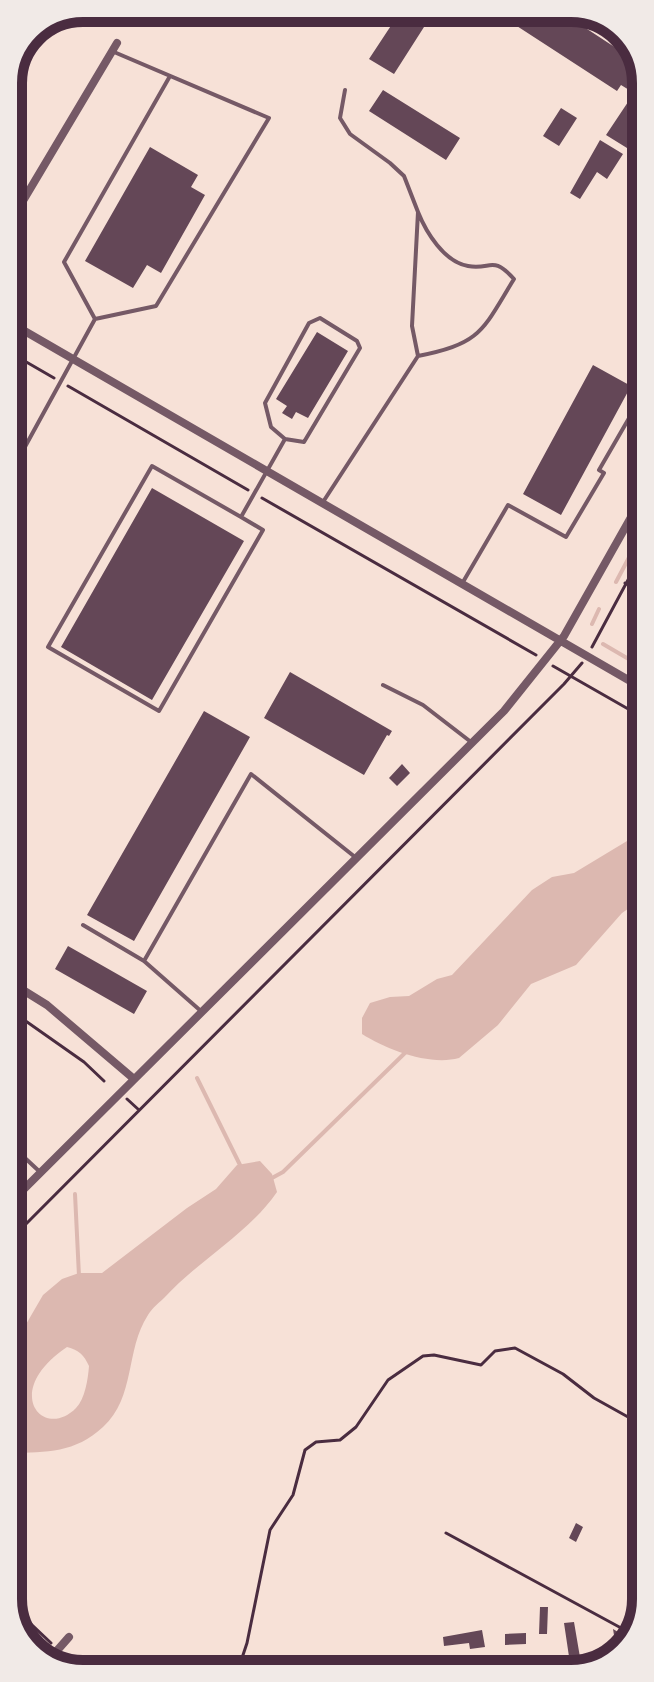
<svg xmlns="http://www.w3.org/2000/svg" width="654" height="1682" font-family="Quicksand,sans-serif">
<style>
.water{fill:#dcb8b0;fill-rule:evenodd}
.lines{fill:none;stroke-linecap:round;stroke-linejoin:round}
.stream{stroke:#dcb8b0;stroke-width:4}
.building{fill:#644757}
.path{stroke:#4a2c40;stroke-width:3}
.service{stroke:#755966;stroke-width:4}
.minor{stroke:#755966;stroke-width:8}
.rim{fill:none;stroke:#4a2c40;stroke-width:10}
</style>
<rect width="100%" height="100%" fill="#f7e1d7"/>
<path class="water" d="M644,825V898L622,913L576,965L531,984L498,1025L459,1058C430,1066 387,1050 362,1034V1018L370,1003L390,997L409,996L437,979L452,975L532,890L552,877L574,873L632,838Z
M260,1161L272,1174L277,1192C248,1234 200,1259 165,1297C160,1302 152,1308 148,1315C125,1350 136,1397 103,1427C75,1453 47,1452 11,1453V1333L25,1326L43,1295L62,1279L79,1273H102L187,1208L216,1189L237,1165ZM67,1347C79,1350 84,1355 89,1366C88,1379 85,1399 76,1408C44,1441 0,1392 67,1347Z"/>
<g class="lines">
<path class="stream" d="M616,582L643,531
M592,624L599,609
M603,644L644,668
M197,1078L242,1169
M272,1178L283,1172L408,1050
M75,1194L79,1276"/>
</g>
<path class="building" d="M489,8H555L642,65V91L639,95L642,97V124L627,148L606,135L634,93L621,85L617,91Z
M408,11L423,21L420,25L424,27L394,74L369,59L400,12L405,15Z
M383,90L460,138L446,160L369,111Z
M561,108L577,118L559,146L543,136Z
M600,140L623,154L607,179L597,172L580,199L570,193Z
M150,147L198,175L191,187L205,195L161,273L147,265L133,288L85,261Z
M317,332L348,351L308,418L296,412L292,419L282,413L287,406L276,399Z
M593,365L631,386L561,515L523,494Z
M9,409L24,417L9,443Z
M152,488L244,541L152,700L61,647Z
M290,672L392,731L389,736L387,735L364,775L264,718Z
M204,711L250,737L134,941L87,915Z
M402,764L410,773L397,786L389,778Z
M68,946L147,991L134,1014L55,969Z
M576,1523L583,1527L576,1542L569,1538Z
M540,1607H548L547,1634H539Z
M574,1622L582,1669L571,1670L564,1623Z
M613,1629L630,1639L627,1647L617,1654Z
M482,1630L485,1647L470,1649L469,1643L444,1646L443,1637Z
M526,1633V1644L505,1645V1634Z"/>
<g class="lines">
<path class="path" d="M9,352L54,378
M68,386L248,490
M262,498L536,655
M625,583L643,594
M592,647L643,552
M553,666L644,718
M10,1010L84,1062L104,1081
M127,1099L139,1110
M11,1239L564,684L582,663
M446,1533L634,1635
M12,1606L51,1643
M65,1657L82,1674
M225,1673L241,1661L247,1643L270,1530L293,1495L305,1450L316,1442L340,1440L356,1427L388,1380L423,1356L434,1355L481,1365L495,1351L515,1348L563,1374L594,1398L646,1427"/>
<path class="service" d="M345,90L340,118L350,134L390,163L404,176L418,212L412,326L418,356C482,343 482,331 514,279C492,255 492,270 468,266C444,262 426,232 418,212
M95,319L64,262L170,76
M9,476L95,319L156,306L269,118L114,52
M323,502L418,356
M241,517L152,466L48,647L159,711L263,530L241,517L285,439L304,442L360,348L357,341L320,318L309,323L265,403L271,427L285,439
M463,582L508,505L566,537L604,473L599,470L643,394
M383,685L423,705L471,742
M83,925L144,961L251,774L355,857
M144,961L202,1012
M11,1145L40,1172
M500,1671L547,1662L548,1670"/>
<path class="minor" d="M8,226L117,43
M9,322L644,689
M10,982L47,1005L134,1079
M11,1202L504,711L564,636L643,496
M20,1635L49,1663
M47,1662L69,1637"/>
</g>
<path d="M0 0H654V1682H0ZM83 22H571A61 61 0 0 1 632 83V1599A61 61 0 0 1 571 1660H83A61 61 0 0 1 22 1599V83A61 61 0 0 1 83 22Z" fill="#f1eae7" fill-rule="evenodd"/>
<path class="rim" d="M83 22H571A61 61 0 0 1 632 83V1599A61 61 0 0 1 571 1660H83A61 61 0 0 1 22 1599V83A61 61 0 0 1 83 22Z"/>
</svg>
